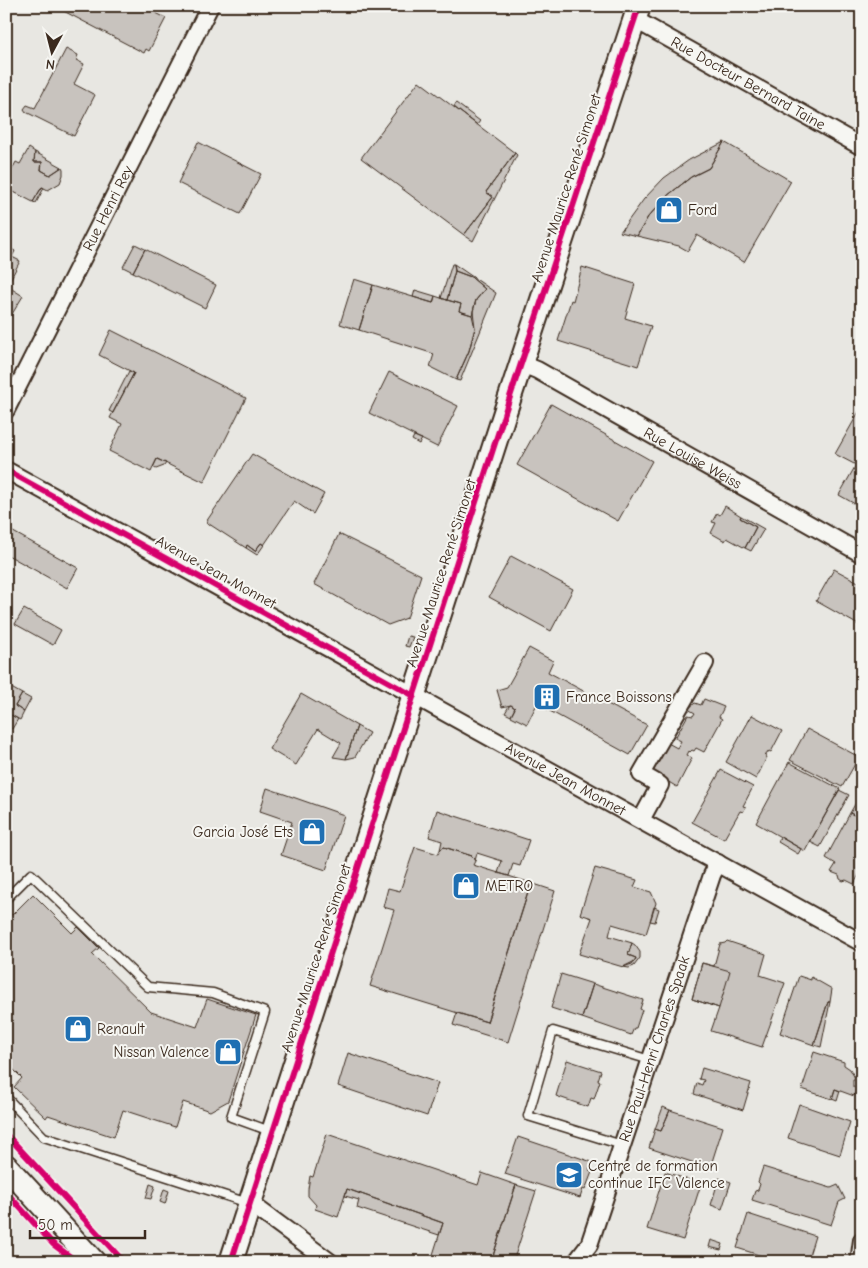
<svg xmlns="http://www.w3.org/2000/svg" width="868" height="1268" font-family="'Comic Neue',sans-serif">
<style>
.built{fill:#e8e7e2}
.building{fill:#c8c3be;stroke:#3b2a1e}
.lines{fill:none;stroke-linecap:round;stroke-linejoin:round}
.lane-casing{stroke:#3b2a1e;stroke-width:11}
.street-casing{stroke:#3b2a1e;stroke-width:20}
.secondary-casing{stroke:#3b2a1e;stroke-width:26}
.lane{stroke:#f6f6f2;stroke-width:8}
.street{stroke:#f6f6f2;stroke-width:16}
.secondary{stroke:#f6f6f2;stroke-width:22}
.cycleway-casing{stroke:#f6f6f2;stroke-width:9}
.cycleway{stroke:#d6006c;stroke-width:6}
.labels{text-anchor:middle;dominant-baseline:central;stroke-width:4;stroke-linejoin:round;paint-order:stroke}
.street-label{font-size:15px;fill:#3b2a1e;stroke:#f6f6f2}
.poi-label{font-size:15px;fill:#3b2a1e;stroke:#f6f6f2;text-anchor:start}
</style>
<rect width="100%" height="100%" fill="#f6f6f2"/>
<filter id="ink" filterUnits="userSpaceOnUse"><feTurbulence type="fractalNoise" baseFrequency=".02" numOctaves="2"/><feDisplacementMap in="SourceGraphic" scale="10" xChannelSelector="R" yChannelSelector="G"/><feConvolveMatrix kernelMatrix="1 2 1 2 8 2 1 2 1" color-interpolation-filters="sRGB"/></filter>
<g filter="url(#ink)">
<path class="built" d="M6,6H862V1262H6Z"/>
<path class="building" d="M54,6H142L166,18L149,51L146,49L144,53Z
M66,49L78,55L76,60L84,64L74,84L95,95L74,136L26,112L24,109L27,105L35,108Z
M419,81L515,153L486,192L493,197L464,235L361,158Z
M456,103L480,121L477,125L454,107Z
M198,142L261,174L240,214L178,183Z
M724,142L791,181L744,262L697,235L688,251L679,246L637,236L648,217L667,196L691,177L709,168Z
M724,142L709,168L691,177L667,196L648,217L637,236L620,232L644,199L664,178L689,160Z
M29,148L35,152L34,162H42L41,170L50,175L62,167L63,169V175L60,183L48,190L42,187L33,202L6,188V181L16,162L20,164Z
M35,152L62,167L50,175L41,170L42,162H34Z
M515,153L517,155L473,241L464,235L493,197L486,192Z
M42,187L44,188L36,203L33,202Z
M135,244L145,249L133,272L123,267Z
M6,246L15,251L12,257L20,261L7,286L23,296L6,324Z
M145,249L216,285L205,308L133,272Z
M452,264H454L455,271L447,300L441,298Z
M454,264L496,293L460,381L456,380L469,351L475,328L473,311L476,300L485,289L471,277L455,271Z
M582,267L635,284L625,318L651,326L638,366L558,341L571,300L573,301Z
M455,271L471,277L485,289L476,300L472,315L459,311L461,304L447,300Z
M354,279L373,285L359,330L340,324Z
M373,285L433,303L435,296L447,300L461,304L459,311L472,315L475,328L469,351L456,380L430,367L434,354L359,330Z
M415,290L435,296L433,303L413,297Z
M111,330L246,398L204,482L157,459L151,472L109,451L122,424L110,418L134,373L99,355Z
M129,371L134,373L113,413L109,411Z
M389,372L458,406L437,447L369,413Z
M551,404L652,461L618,521L517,465Z
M861,408H862V508L839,495L856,465L835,454Z
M414,436L422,439L419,444L412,440Z
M252,454L324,494L313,514L294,501L264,545L261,543L255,551L247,545L246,548L206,522Z
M157,459L166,463L164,466L156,469L153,467Z
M725,506L741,516L740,518L756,527L745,548L727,538L725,541L711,533L716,523L712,522L717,513L720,515Z
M741,516L764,529L751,551L745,548L756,527L740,518Z
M6,528L78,568L67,588L6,554Z
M339,534L421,575L407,618L388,625L314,584Z
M261,543L264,545L257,555L246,548L247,545L255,551Z
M511,556L573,589L551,631L489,597Z
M834,569L862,584V627L816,601Z
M24,609L61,630L53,645L15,624Z
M408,636L413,637L409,647L405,646Z
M529,648L553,661L548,672L647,725L630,755L537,704L527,724L511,716L515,708L511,705L502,707L497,690L507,687Z
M6,685L22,694L15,706L24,712L20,720L11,715L6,723Z
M22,694L31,699L24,712L15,706Z
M301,694L357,726L346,759L333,757L341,743L318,729L296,765L269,749Z
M704,699L724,707L719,717L722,719L704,752L696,748L694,751L692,750L690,752L689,751L687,755L692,758L677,787L667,781L668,780L662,776V778L649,772L666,742L677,748L681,741L675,738L688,715L693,716L695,713L688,709L695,703L701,705Z
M511,705L515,708L511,716L505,713L509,706Z
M11,715L18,719L12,729L6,725Z
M752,715L782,731L771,752L769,751L765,756L767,757L756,779L726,762Z
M357,726L369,733L355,757L346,759Z
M807,729L859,757L842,787L790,760Z
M789,762L840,789L805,851L756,823Z
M721,770L753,787L743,806L746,807L743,812L740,811L724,839L692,822Z
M267,788L344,815L326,870L281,855L292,822L260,811Z
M839,790L849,795L820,847L810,842Z
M862,792V819L850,813Z
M437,810L529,840L520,866L513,864L509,876L498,873L502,861L477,853L475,861L472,856L444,847L440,850L442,841L429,837Z
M850,813L862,819V869L854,884L846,880L843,881L840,879L839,875L831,872L836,864L826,858Z
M780,837L801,849L798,854L778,842Z
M415,847L438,854L440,850L444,847L472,856L475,861L473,865L531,883L487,1022L370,986L394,910L383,907L388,888L400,891Z
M595,868L637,880L634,887L651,892L656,903L646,934L612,924L609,936L632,943L628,955L636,958L632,964L623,967L579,954L592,918L580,914Z
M531,883L555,891L508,1042L453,1025L457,1013L487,1022Z
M33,894L72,933L78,927L99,948L92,954L151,1012L197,1027L207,999L256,1015L228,1101L210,1111L183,1102L175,1127L123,1110L114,1137L48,1115L46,1118L14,1087L22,1078L6,1062V911L12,915Z
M654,907L659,909L655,922L650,921Z
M727,941L766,954L760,975L785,983L762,1047L711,1031L719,1008L692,999L702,963L714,966L720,944L725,943Z
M632,943L635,945L640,952V958L634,966L629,968L623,967L635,961L636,958L628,955Z
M702,963L730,971L719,1008L692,999Z
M561,974L593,984L582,1018L551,1008Z
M799,976L811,980V977L832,989L830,1002H828L814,1045L780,1033Z
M593,984L643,1000L640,1009L642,1010L636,1028H634L631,1035L582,1018Z
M828,1002H830L821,1047L814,1045Z
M814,1052L844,1062V1065L850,1069L856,1080H853V1087L857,1088L854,1096L835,1089L832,1099L802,1089Z
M348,1053L438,1083L427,1116L338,1086Z
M567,1060L601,1071L598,1080L600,1081L594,1099L591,1098L588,1107L556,1096Z
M702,1068L751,1083L743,1110L694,1094L697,1083L702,1085L704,1080L699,1079Z
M835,1089L840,1091L837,1101L832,1099Z
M799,1104L850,1122L840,1155L788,1138Z
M663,1107L670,1110L661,1131L655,1129Z
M670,1110L723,1127L710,1168L649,1148L655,1129L661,1131Z
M327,1134L478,1185L482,1173L516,1185L491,1262L431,1261L443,1223L347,1189L338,1217L315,1209L316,1205L308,1196V1189L310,1176L313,1177Z
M518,1137L592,1162L589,1171L592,1172L585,1190L583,1189L580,1198L505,1174Z
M763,1167L831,1188L838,1185L845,1199L839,1202L831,1225L752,1200L755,1191L758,1190L760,1184L758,1182Z
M665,1172L701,1184L683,1240L647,1229Z
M719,1178L731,1182L722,1209L711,1205Z
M150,1184L155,1186L151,1199L146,1198Z
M516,1185L536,1191L513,1262H491Z
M164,1189L169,1191L165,1204L160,1202Z
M347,1189L443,1223L439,1235L357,1208L359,1200L345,1196Z
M748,1214L815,1236L807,1262H781L737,1248Z
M711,1240L723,1244L721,1250L709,1247Z"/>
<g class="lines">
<defs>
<path id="lane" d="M6,899L31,874L148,987L213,993L265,1012L231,1117L270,1131
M6,1097L44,1137L248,1203
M622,1145L528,1116L553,1031L650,1060"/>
<g id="street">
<path id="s1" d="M634,19L862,147"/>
<path id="s2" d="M522,364L537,370L862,554"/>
<path id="s3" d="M6,410L210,6"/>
<path id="s4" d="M6,470L862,943"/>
<path d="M641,820L660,785L641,774L705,663"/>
<path d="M250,1203L330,1262"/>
<path id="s5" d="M576,1262L589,1245L712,875L718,863"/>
<path d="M859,1262L862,1240"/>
</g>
<path id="secondary" d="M6,1166L94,1262
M231,1262L505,412L639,6"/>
</defs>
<use href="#lane" class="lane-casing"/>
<use href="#street" class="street-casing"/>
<use href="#secondary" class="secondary-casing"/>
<use href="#lane" class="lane"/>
<use href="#street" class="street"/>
<use href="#secondary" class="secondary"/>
<defs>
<path id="cycleway" d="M6,470L414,696
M6,1134L124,1262
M6,1192L53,1244L77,1262
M231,1262L505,412L639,6"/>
</defs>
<use href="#cycleway" class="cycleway-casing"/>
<use href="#cycleway" class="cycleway"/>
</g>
</g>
<defs>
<symbol id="shop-square" viewBox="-11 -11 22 22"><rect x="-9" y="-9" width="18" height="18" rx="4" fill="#1f6fb2" stroke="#f6f6f2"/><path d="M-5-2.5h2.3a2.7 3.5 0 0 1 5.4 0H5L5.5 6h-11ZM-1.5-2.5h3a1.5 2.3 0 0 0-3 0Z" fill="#fff"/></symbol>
<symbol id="building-square" viewBox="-11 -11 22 22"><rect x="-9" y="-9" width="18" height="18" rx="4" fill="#1f6fb2" stroke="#f6f6f2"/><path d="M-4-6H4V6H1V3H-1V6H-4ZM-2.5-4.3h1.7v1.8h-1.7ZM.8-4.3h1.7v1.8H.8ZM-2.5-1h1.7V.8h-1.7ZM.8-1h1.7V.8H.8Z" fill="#fff"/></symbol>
<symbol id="university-square" viewBox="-11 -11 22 22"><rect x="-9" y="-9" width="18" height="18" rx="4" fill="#1f6fb2" stroke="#f6f6f2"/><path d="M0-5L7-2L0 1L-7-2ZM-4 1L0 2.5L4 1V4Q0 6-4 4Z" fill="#fff"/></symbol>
</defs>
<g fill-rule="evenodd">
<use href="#shop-square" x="653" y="194" width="32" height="32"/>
<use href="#building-square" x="531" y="681" width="32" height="32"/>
<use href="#shop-square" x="296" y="816" width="32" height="32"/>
<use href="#shop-square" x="450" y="870" width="32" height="32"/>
<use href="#shop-square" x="62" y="1013" width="32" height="32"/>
<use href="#shop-square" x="212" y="1036" width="32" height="32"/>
<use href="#university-square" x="553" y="1159" width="32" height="32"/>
</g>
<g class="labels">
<g class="street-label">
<text stroke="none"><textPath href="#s1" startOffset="131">Rue Docteur Bernard Taine</textPath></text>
<text transform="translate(566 188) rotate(-72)">Avenue Maurice René Simonet</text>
<text stroke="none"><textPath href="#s3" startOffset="226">Rue Henri Rey</textPath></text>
<text stroke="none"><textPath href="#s2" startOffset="195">Rue Louise Weiss</textPath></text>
<text transform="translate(216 572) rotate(29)">Avenue Jean Monnet</text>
<text transform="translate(441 573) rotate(-72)">Avenue Maurice René Simonet</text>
<text stroke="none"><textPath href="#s4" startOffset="639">Avenue Jean Monnet</textPath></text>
<text transform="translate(316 958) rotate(-72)">Avenue Maurice René Simonet</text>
<text stroke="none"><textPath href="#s5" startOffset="228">Rue Paul-Henri Charles Spaak</textPath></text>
</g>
<g class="poi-label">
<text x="688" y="210">Ford</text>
<text x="566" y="697">France Boissons</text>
<text x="293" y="832" text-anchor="end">Garcia José Ets</text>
<text x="485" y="886">METRO</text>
<text x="97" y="1029">Renault</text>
<text x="209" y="1052" text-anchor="end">Nissan Valence</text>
<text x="588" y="1166">Centre de formation<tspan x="588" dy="17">continue IFC Valence</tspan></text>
</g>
</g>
<rect width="868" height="1268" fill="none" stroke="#f6f6f2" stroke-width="25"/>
<rect x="12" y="12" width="843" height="1243" fill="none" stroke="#3b2a1e" stroke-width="2" filter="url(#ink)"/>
<g transform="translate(52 52) rotate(187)" stroke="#f6f6f2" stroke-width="4" paint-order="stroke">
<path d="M0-4L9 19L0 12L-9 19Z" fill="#3b2a1e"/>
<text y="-8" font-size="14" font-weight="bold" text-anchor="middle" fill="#3b2a1e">N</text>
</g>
<path d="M30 1230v8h115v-8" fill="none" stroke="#3b2a1e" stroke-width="2.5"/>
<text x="38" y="1230" font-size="15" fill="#3b2a1e" stroke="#f6f6f2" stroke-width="4" paint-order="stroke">50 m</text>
</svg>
